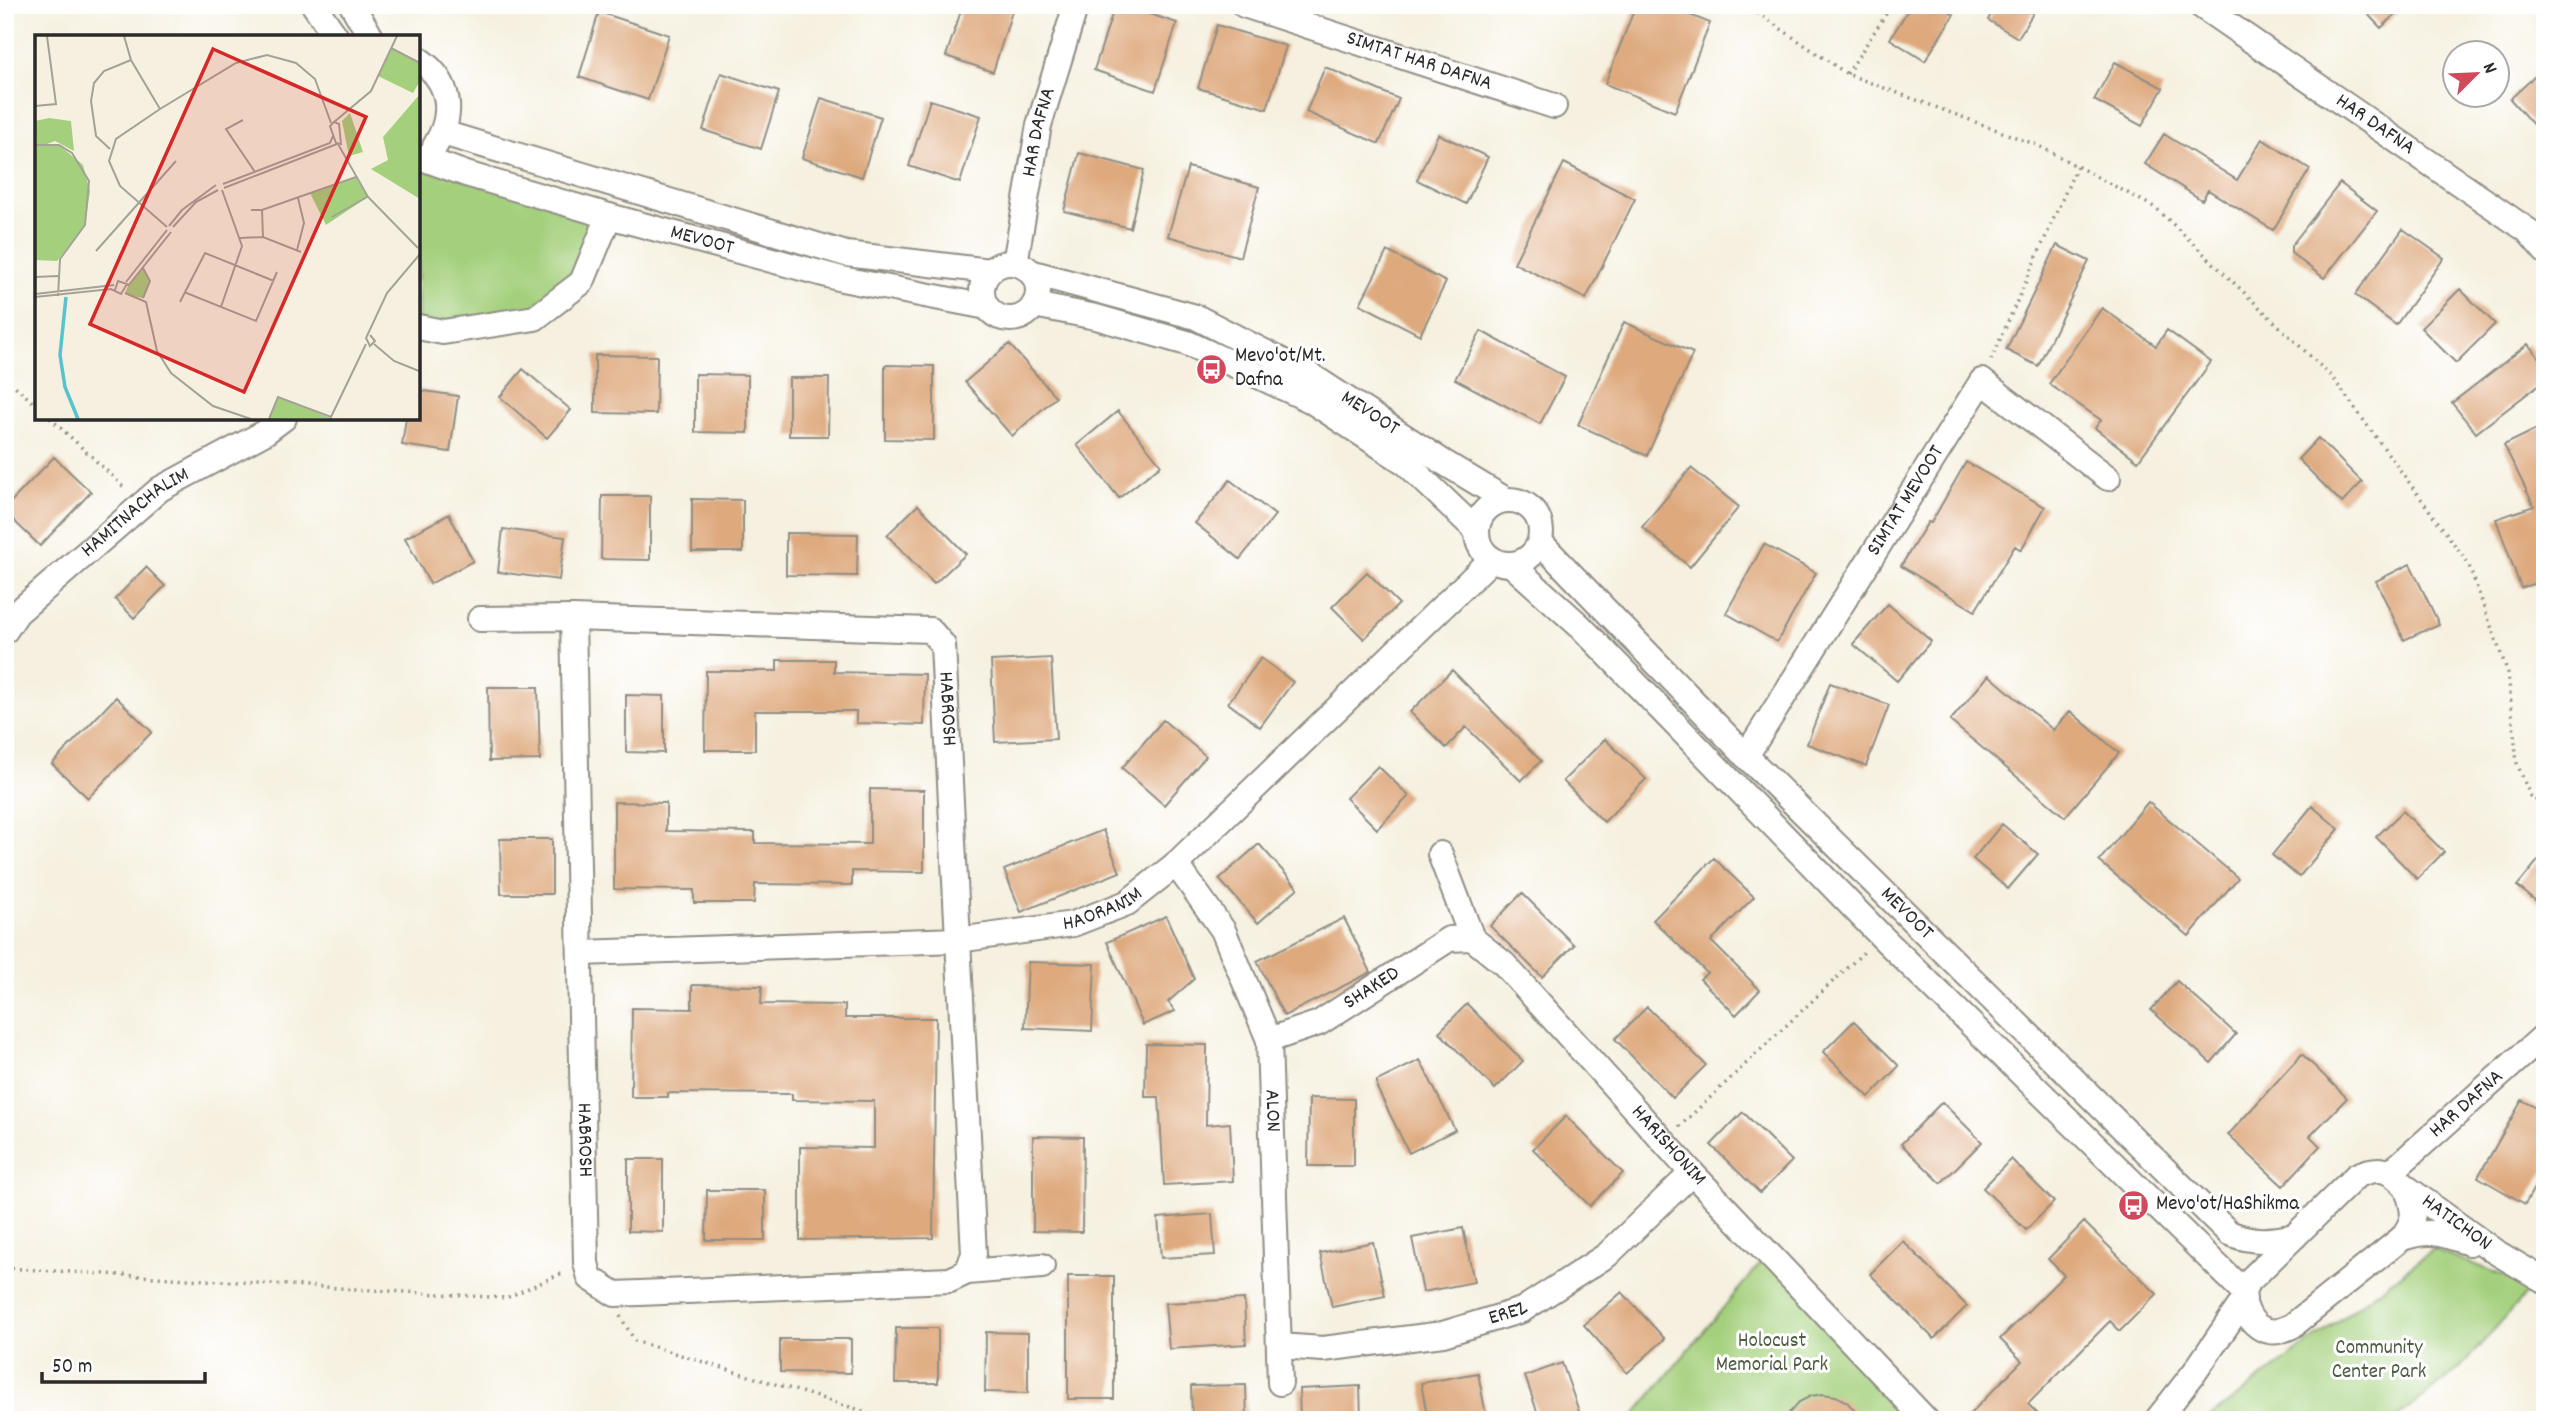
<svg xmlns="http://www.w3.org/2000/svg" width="2550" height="1425" font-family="Dekko,sans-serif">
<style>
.green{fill:#a4d07d;stroke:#687e54;stroke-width:2}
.building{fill:#dea97d}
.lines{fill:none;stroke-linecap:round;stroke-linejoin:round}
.minor-casing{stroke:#908e85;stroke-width:28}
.path{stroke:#908e85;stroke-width:3.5;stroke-dasharray:2 5;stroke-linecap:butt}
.minor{stroke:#fff;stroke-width:24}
.labels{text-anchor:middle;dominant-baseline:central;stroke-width:6;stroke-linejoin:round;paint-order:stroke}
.street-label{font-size:21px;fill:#2b2b2b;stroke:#fff}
.poi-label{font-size:21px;fill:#2b2b2b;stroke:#fff;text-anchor:start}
.park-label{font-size:21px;fill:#4f5d44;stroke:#fff}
.inset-river{fill:none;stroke:#56c3cd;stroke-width:3.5}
.inset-road{fill:none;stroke:#a4a197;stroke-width:2}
.view{fill:#d62828;fill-opacity:0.15;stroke:#d62828;stroke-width:3.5}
.inset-edge{fill:none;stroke:#2b2b2b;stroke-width:3.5}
</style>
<rect width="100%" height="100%" fill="#fff"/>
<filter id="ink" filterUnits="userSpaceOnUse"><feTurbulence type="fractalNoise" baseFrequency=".0143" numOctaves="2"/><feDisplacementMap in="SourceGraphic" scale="14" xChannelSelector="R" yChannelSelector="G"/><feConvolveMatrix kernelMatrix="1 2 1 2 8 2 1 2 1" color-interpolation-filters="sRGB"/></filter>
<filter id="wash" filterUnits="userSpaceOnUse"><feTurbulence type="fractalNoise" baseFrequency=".00686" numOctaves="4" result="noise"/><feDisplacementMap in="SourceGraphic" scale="28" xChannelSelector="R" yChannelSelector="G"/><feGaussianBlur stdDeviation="1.57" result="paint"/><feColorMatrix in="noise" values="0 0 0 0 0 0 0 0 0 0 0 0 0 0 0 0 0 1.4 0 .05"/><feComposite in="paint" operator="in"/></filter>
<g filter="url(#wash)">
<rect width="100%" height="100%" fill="#f5f0df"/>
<path class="green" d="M418,160L609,216L582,282L535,318L418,327Z
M2434,1249L2532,1287L2460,1368L2394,1420H2206Z
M1768,1254L1926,1420H1630Z"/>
<g id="blocks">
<path class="building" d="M963,5H1014L993,72L946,56Z
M1115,5H1122L1177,23L1155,91L1094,70Z
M1636,5H1665L1710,23L1675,112L1605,84Z
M1911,5H1940L1954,14L1925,61L1890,39Z
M1996,5H2038L2018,38L1988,20Z
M2359,5H2405L2381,28Z
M599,12L669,35L648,100L579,77Z
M1217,25L1286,46L1267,109L1198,88Z
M2115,62L2163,88L2142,126L2094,100Z
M1325,67L1399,99L1379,144L1306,112Z
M2545,67V138L2510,99Z
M721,73L779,92L761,149L703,130Z
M821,98L881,117L862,177L802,158Z
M930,100L981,116L960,183L909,166Z
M1438,134L1488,157L1466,204L1417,180Z
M2164,134L2237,180L2262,139L2310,169L2273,230L2208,190L2202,200L2145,164Z
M1079,153L1144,170L1130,228L1064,211Z
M1564,163L1635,199L1586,299L1514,263Z
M1188,167L1259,187L1240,257L1168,236Z
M2340,183L2377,211L2324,278L2291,253V246Z
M2403,229L2444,258L2396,325L2355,295Z
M2057,245L2089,261L2038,366L2006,350Z
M1387,251L1446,282L1420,335L1360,304Z
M2460,289L2495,324L2456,363L2421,328Z
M2102,308L2156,346L2167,330L2211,362L2138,461L2095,428L2101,420L2049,384Z
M1624,322L1693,353L1647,456L1578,425Z
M1481,331L1565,377L1540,424L1455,379Z
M1009,344L1056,397L1012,436L965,382Z
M2528,344L2545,366V380L2476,433L2452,403Z
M595,355L657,356L656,414L595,413Z
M885,365L934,366V440L885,439Z
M523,369L571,410L547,438L500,397Z
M695,374L748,375V433L695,432Z
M789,378H829L828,436H789Z
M418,390L458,396L450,452L402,445L406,418H418Z
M1118,411L1161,465L1119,498L1077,445Z
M2545,425V580L2521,588L2496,519L2534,506L2504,445Z
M2318,438L2362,482L2342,503L2298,459Z
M54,457L91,492L40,546L5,512V508Z
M1966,462L2045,507L2021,550L2015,546L1975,611L1901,566L1928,522L1931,523Z
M1691,468L1739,507L1690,567L1642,527Z
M1230,480L1275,515L1240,559L1195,523Z
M602,496H650V560L601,559Z
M692,499L743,500V552H692Z
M918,505L966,554L934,584L887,535Z
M449,514L473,561L430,584L405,538Z
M503,529L565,537L559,580L498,572Z
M786,533L858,534L857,576L786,575Z
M1764,544L1816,573L1777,642L1726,613Z
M2410,564L2439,624L2404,640L2376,581Z
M146,567L165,586L134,618L115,599Z
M1367,572L1399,604L1364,639L1332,607Z
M1888,604L1931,641L1897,681L1853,644Z
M1051,658L1056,739L995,742L991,661Z
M1261,658L1293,682L1260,727L1228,703Z
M777,660H834V672L925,674L924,725L856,723V711H755V750H705L706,671H777Z
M1452,670L1541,761L1521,781L1466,727L1446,748L1410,712Z
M1989,675L2053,730L2070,711L2119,753L2065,817L1950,721Z
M1830,683L1889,705L1866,766L1807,744Z
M488,687H538L540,760L489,761Z
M626,695L664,696V753L626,752Z
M116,697L152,732L88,798L52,764Z
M1163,720L1206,756L1164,805L1122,768Z
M1605,739L1646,779L1604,822L1563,781Z
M1378,766L1409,796L1377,829L1346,798Z
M870,789L924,790V872L852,871V885L755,884L754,903H694V890L614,889V802L666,803V831L755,832V843L870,844Z
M2148,802L2238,878L2189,936L2099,861Z
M2312,806L2339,829L2299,877L2272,855Z
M2403,811L2444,852L2417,879L2376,837Z
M2002,824L2038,854L2008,889L1973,859Z
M1103,830L1120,872L1021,912L1004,870Z
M500,839H552V894H501Z
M1259,844L1298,888L1258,923L1219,879Z
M2545,852V908L2517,886Z
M1714,858L1754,897L1711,941L1760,990L1736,1015L1700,979L1707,973L1653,920Z
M1522,893L1574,945L1542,977L1490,926Z
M1166,916L1194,979L1168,1002L1175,1011L1143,1025L1107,942Z
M1344,918L1371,972L1284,1016L1257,961Z
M1028,962L1095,964L1092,1031L1025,1028Z
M2177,981L2236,1034L2211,1063L2151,1010Z
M692,985L762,986L761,1004L845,1005V1018H936L933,1238L800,1240V1147L874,1148V1101L792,1100V1094L668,1093V1097H631L632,1008L692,1009Z
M1467,1004L1523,1061L1495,1089L1439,1032Z
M1647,1007L1706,1065L1673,1098L1615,1039Z
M1854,1021L1899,1066L1869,1097L1823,1052Z
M1146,1044L1207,1045L1206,1125L1230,1123L1233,1181L1164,1185L1159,1097H1145Z
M2302,1054L2347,1098L2310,1136L2320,1146L2283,1186L2228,1135Z
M1420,1060L1455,1130L1409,1153L1377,1088V1081Z
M1309,1098L1354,1099V1166H1308Z
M2522,1100L2545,1113V1169L2525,1204L2478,1177Z
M1942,1102L1982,1142L1941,1183L1901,1144Z
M1743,1112L1792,1161L1760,1193L1711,1145Z
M1566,1116L1623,1173L1590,1206L1533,1149Z
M1033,1136L1083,1137L1082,1232L1033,1231Z
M628,1159H663V1232L628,1231Z
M2011,1159L2054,1202L2026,1230L1983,1188Z
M707,1190H765V1240H706Z
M1212,1214L1215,1255L1161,1258L1158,1218Z
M2084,1222L2157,1294L2120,1331L2110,1321L2028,1404L2044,1420H1964L2022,1361L2000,1339L2064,1275L2048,1259Z
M1463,1228L1474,1282L1423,1292L1412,1238Z
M1903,1241L1967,1306L1934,1339L1870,1274Z
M1373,1242L1385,1296L1332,1307L1320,1253Z
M1068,1276H1114V1399H1068Z
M1622,1292L1665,1339L1627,1373L1584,1325Z
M1244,1299L1246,1344L1169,1349L1165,1303Z
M896,1328H938V1383H895Z
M986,1332L1028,1333V1393L985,1392Z
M780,1339H851V1373L780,1372Z
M1562,1363L1582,1420H1540L1525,1376Z
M1478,1373L1487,1420H1428L1421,1383Z
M1246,1385L1247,1420H1192L1191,1386Z
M1360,1386L1361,1420H1300L1299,1389Z
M1823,1394L1836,1396L1847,1402L1863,1420H1783L1799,1402L1811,1396Z"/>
</g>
</g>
<g filter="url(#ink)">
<use href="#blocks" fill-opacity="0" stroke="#908e85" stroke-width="2"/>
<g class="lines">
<defs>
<g id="minor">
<path d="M314,5L336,37"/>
<path d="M352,5L371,37"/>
<path id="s1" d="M1244,5L1554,106"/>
<path id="s2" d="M2200,5L2527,230L2545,251"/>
<path d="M418,59C451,81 455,114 435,146"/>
<path d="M443,133L846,254L990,271"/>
<path id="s3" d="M422,158L466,174L609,216L842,279L987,307"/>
<path id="s4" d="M1015,263L1039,125L1076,5"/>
<circle cx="1010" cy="291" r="28"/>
<path id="s5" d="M1030,272L1196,317L1313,377L1443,462L1506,500"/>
<path d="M1034,305L1096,317L1187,343L1310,400L1406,463L1477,531"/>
<path d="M418,327L443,332L535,318L582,282L609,216"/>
<circle cx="1509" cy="532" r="32"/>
<path id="s6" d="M1540,542L1746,756L2229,1233C2253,1243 2271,1241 2295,1236"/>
<path d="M1511,564L1581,627L1881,936L2243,1291"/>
<path id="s7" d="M573,618L586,1263L590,1278L615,1294L950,1280L967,1272L1042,1266"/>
<path id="s8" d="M480,619L573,618L930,630L943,645L974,1254L967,1272"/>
<path id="s9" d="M5,631L17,613L160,489L264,433L284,418"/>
<path id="s10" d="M1746,756L1982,381L2108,478"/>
<path id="s11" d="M1440,854L1472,938L1504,964L1692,1173L1926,1420"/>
<path id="s12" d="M1176,864L1223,930L1269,1040L1280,1383"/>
<path id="s13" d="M580,953L958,940L1073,924L1127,903L1176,864L1492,559"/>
<path id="s14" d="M1269,1040L1319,1023L1449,939L1472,938"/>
<path id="s15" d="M2390,1173L2545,1035"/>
<path id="s16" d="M2407,1188C2414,1212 2417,1217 2402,1238L2292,1326C2285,1329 2277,1333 2269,1331C2250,1328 2238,1301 2246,1284L2356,1176C2380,1165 2390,1169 2407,1188L2494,1251L2545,1281"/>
<path d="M2402,1238C2432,1229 2439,1233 2469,1243"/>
<path id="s17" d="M1279,1346L1323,1349L1443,1334L1522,1310L1607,1255L1692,1173"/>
<path d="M2157,1420L2194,1373L2244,1300"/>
</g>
</defs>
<use href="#minor" class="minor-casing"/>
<path class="path" d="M1746,5L1847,74L2037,145L2156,208L2332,377L2468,563L2508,673L2517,763L2530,796L2545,806
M1847,74L1892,5
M1991,360L2077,166
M5,377L37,406
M50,418L125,488
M1679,1127L1864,952
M5,1268L506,1298L565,1272
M620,1316L635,1341L863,1411L879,1420"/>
<use href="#minor" class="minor"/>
</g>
</g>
<defs>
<symbol id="bus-disc" viewBox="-11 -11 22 22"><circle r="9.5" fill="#d1495b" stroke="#fff"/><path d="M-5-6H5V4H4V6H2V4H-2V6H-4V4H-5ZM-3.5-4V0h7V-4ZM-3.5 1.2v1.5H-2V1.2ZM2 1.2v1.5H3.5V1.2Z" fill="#fff"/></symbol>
</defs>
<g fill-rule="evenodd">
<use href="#bus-disc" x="1194" y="352" width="35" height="35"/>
<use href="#bus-disc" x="2116" y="1188" width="35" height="35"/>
</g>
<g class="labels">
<g class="street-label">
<text stroke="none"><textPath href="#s1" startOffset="184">SIMTAT HAR DAFNA</textPath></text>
<text stroke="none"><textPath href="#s2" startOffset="212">HAR DAFNA</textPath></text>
<text stroke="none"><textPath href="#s4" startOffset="133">HAR DAFNA</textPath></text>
<text stroke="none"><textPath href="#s3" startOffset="292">MEVOOT</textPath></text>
<text stroke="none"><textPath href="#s5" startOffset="371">MEVOOT</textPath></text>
<text stroke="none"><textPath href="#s10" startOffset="301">SIMTAT MEVOOT</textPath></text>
<text stroke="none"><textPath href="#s9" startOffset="177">HAMITNACHALIM</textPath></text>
<text stroke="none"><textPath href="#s8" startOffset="534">HABROSH</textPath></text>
<text stroke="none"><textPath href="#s13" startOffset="527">HAORANIM</textPath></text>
<text stroke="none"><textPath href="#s6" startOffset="522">MEVOOT</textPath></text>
<text stroke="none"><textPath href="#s14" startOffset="116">SHAKED</textPath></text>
<text stroke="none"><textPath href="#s15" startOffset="103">HAR DAFNA</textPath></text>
<text stroke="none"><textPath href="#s12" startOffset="271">ALON</textPath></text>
<text stroke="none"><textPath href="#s7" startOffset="522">HABROSH</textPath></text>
<text stroke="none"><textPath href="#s11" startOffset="376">HARISHONIM</textPath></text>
<text stroke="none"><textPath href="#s16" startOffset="550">HATICHON</textPath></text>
<text stroke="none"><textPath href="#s17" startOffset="233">EREZ</textPath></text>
</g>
<g class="poi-label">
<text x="1235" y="357">Mevo'ot/Mt.<tspan x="1235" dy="24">Dafna</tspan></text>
<text x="2156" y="1205">Mevo'ot/HaShikma</text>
</g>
<g class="park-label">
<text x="1772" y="1342">Holocust<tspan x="1772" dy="24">Memorial Park</tspan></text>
<text x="2379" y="1349">Community<tspan x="2379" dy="24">Center Park</tspan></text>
</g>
</g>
<g transform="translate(35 35)">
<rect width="385" height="385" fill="#f5f0df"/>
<path d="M356,13L385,28V46L378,58L343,41ZM385,59V164L336,134L353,125L348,102ZM315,78L328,117L314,121L307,86ZM14,83L36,86L39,116L20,106L12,109L24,110L48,130L55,156L50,190L22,226L0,225V86ZM321,142L333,162L291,190L275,158ZM108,233L115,246L108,263L95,261L90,258L93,251ZM243,362L295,383L234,384Z" fill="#a4d07d"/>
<path class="inset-river" d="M31,262L25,320L30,352L43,384"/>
<path class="inset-road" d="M89,1L96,25L125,74M356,13L385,28M0,71L21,69L12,1M208,85L191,94L220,137M299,87L336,56L362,1M299,87L304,89L306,109L301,108L295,91ZM303,109L333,162L383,213M0,110H24L37,118L54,146L50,190L25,224L23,261M75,114L61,101L56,66L59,48L69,36L96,25M188,149L295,108L298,101M189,153L302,109M216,175H227L321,142M227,175L228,202M297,182L332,162M134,191L147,175L181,150M132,192L85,151L74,126L81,104L125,74L201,28L232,20L261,28L280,44L296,88M138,192L161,167L183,155M205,203L228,202L266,217M262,215L269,188L263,163M61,216L141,126M0,242L23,241M91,247L132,195M93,251L136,197M149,257L221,286L242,237M90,258L111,267L122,316L136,338L178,371L216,384M0,259L79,250M0,262L76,254L86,259L92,249L83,246L80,255M108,263L115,246L108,233M145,267L170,218L239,246M186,272L207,211L187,155M335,300L340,306L335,311L331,303L352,258L385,219M339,309L359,326L384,336M234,384L243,362L296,382M295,384L331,309"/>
<path class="view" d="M178,14L331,82L209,357L55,289Z"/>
<rect width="385" height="385" class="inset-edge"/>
</g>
<rect width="2550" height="1425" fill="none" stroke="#fff" stroke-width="28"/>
<g transform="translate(2476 74) rotate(66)"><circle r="33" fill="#ffffff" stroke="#aaaaaa" stroke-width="2"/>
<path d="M0-5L12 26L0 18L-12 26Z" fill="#d1495b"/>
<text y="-10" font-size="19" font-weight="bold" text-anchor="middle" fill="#2b2b2b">N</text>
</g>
<path d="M42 1372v10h163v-10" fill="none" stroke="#2b2b2b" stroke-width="3.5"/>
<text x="52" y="1372" font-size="21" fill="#2b2b2b" stroke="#ffffff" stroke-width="5" paint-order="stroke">50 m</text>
</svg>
